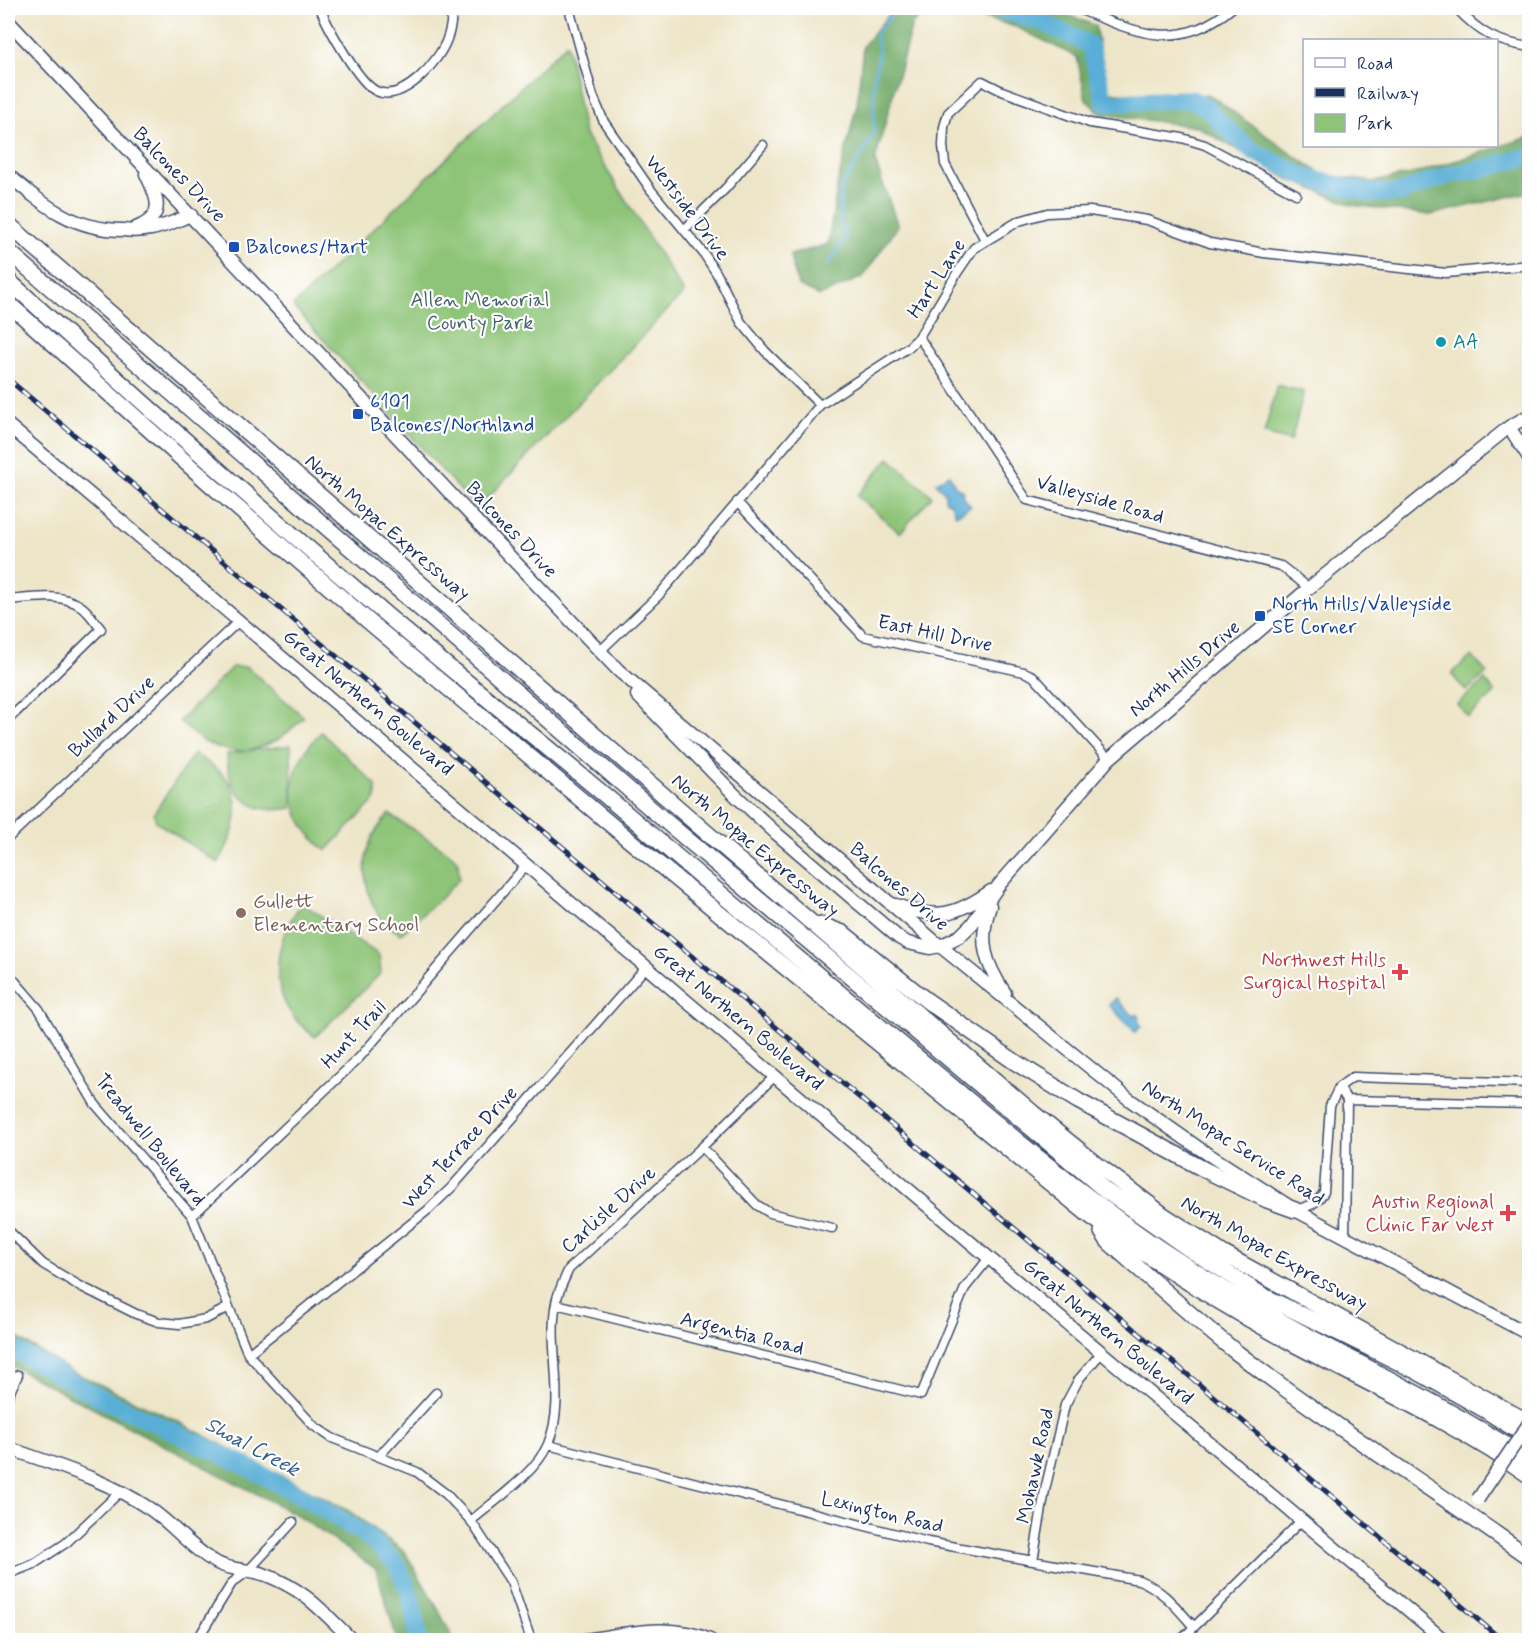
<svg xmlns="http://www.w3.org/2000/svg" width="1537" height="1648" font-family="Mynerve,sans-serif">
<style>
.green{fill:#8dc477;stroke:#547a6a;stroke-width:1.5}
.forest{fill:#72aa68;stroke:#466c63;stroke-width:1.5}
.water{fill:#59aed6;stroke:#3a6e9a;stroke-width:1.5}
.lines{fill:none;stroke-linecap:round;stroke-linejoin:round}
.stream{stroke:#59aed6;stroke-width:3}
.river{stroke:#59aed6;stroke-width:18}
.street-casing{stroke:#3a4a6e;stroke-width:11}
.secondary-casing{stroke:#3a4a6e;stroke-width:15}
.highway-casing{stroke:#3a4a6e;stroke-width:18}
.street{stroke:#fff;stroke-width:8}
.secondary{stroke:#fff;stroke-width:12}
.highway{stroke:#fff;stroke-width:15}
.rail-casing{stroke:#1b2f5e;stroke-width:5}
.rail{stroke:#fff;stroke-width:3;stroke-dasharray:9;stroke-linecap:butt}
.secondary-bridge-casing{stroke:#3a4a6e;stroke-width:15;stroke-linecap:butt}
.secondary-bridge{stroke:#fff;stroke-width:12}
.transit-dot{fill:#1a4fb4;stroke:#fff;stroke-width:2}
.culture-dot{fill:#0f9aa8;stroke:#fff;stroke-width:2}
.education-dot{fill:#8d6e63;stroke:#fff;stroke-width:2}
.health-dot{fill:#e0444e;stroke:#fff;stroke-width:2}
.labels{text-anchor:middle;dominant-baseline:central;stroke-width:4.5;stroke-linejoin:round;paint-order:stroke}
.street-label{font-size:20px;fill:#1b2f5e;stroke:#fff}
.transit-label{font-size:20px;fill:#164399;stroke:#fff;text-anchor:start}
.park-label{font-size:20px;fill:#436367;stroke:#fff}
.culture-label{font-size:20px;fill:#0d838f;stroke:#fff;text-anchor:start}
.education-label{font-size:20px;fill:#785e54;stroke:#fff;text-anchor:start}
.health-label{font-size:20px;fill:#be3a42;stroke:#fff;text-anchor:end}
.water-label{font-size:21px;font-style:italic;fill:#315b88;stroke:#fff}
</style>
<rect width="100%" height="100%" fill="#fff"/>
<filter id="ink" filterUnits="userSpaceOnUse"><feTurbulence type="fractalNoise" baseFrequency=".0167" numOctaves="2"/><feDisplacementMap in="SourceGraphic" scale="12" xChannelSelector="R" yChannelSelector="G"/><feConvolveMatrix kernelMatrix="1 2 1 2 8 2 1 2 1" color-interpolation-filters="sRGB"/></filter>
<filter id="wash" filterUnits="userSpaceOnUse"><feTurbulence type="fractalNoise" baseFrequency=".008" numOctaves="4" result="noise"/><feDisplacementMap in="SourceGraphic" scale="24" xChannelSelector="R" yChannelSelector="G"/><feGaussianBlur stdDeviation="1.35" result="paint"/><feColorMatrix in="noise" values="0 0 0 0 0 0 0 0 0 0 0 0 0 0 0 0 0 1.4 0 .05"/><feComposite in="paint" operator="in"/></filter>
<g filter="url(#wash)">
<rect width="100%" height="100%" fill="#ede5c7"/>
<path class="green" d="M567,43L584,133L684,293L477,509L293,306Z
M1277,385L1304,392L1291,441L1264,434Z
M889,458L932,496L900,533L857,496Z
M1472,656L1487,673L1466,691L1451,674Z
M232,667H247L304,717C282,739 276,743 246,751L291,745L292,808C251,816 227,795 227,754L245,751C215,751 200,742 179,721Z
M1485,680L1495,693L1468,717L1457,704Z
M321,732L376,785V799L326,851C283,814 282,772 321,732Z
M194,753C205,761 218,768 227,779C246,806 233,838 218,863L156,822L154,813Z
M389,814L448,852L458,861L459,879L435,904L431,906L401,934C368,918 358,873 371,840C375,830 382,822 389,814Z
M302,903L379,955L381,973L315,1037C309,1032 302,1027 297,1021C266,985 276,937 302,903Z"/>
<path class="forest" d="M894,8H932L912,24L875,161L898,226L863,277L820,296L798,286L790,255L828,244L838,181L857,104L863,46Z
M952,8H1048L1095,25L1108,92L1155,96L1210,95L1289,152L1322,174L1373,182L1417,173L1529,137V192L1430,215L1352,205L1288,179L1198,127L1101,114L1086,100L1077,57L1016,27Z
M8,1332L69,1370L171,1418L349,1511L405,1552L437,1607L454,1640H397L376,1569L295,1514L8,1364Z"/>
<path class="water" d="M949,474L956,487L963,491L962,496L971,506L956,515L951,504L945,500V493L936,483Z
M1116,998L1133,1016L1137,1014L1140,1017L1138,1022L1142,1026L1135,1032L1109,1005Z"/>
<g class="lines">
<path class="stream" d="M828,265L846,236L840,220L841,188L874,134V81L879,51L875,35L897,8"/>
<path class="river" d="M996,8L1044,23L1090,45L1105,103L1191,99L1208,108L1218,121L1253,151L1307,178L1370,193H1400L1448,175L1476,170L1530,156
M8,1346L97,1396L236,1461L309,1500L370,1538L397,1565L410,1594L419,1640"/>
</g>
</g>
<g filter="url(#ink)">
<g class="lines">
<defs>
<path id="street" d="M320,8C328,27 358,82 376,91C402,104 439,62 447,39C451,29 452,18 452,8
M569,8L593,96L604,122L651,190L704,254L717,274L741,322L765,351L820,405
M1076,8C1136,32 1176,54 1232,8
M1456,8C1480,33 1495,42 1530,47
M684,230L726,188L763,145
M985,240L945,164L943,146L944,127L948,113L982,81L1002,91L1090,123L1182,138L1205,145L1296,194
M919,337L1027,500L1281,566L1309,588
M737,502L863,636L1024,672L1033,676L1109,759
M8,600C32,598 61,592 82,607C89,612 95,622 101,629L8,720
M600,651L659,595L820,405L909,347L919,337L957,273L974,248L1019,221L1047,213L1090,211L1147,220L1210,243L1264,253L1446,273L1530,265
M8,838L240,620
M8,973L39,1009L95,1104L192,1216L248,1354L314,1426L332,1438L417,1472L446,1494L471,1521L511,1582L531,1640
M1339,1087L1347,1100L1345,1237
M1347,1100L1530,1104
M702,1147L757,1205L770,1213L832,1228
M1295,1210C1308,1207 1317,1204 1324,1192L1330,1106L1339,1087L1353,1077L1530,1083
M192,1216L359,1058L527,864
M8,1230L43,1264L78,1285L136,1314L159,1322L179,1324L206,1319L229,1307
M556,1304L921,1395L965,1288L989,1258
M248,1354L428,1210L452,1187L647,966
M8,1396L18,1375
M548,1445L928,1542L1139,1580C1163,1590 1177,1608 1194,1627
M379,1456L436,1393
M471,1521C494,1501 536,1473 548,1444C567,1399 547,1349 556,1303C558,1291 564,1280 569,1269L702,1147L776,1075
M1033,1561L1045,1490L1065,1405L1079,1379L1102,1352
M8,1574L34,1564L66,1543L121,1491
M197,1640L232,1583L248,1571L293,1522
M1181,1640L1302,1520"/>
<path id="secondary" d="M8,21L478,523L618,670L940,946L1130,1100L1197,1147L1295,1210L1530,1335
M8,175C44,205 73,230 123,230C132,231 142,231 151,229C164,227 178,220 191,215
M136,228C167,216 157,197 146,174
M8,425L989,1258L1444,1640
M1509,427L1530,459
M637,695L735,795L777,834L899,938L908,943L930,948L940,946L960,936L972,924L999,885L1109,759L1309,588L1509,427L1530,415
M896,905C937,920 955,916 991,891
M990,906C978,941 985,963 1005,993
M8,1448C56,1465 107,1480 150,1509C174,1525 191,1549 217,1563C232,1571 250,1569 266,1575C307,1591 322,1611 352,1640
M585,1640C627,1634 669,1622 710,1640"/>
<path id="highway" d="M8,224L700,827L1033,1113L1099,1166L1162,1214L1224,1254L1530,1423
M8,251L657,814L1106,1191L1189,1249L1264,1296L1416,1371L1485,1410L1530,1439
M8,280C141,402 276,523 415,639C492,704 571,765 647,831C738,909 830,985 923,1062C995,1122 1066,1183 1143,1237C1265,1323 1405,1379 1530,1460
M8,303L210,484L373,625L628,839L1089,1215C1154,1262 1220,1304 1290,1342C1371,1385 1455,1423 1530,1476
M821,925L843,933L926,1000L1015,1062L1078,1101L1207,1171L1267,1200L1295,1210
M1102,1232L1109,1242C1151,1279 1192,1317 1236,1352C1331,1425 1432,1488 1530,1558"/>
</defs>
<use href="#street" class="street-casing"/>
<use href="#secondary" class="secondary-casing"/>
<use href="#highway" class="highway-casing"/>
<use href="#street" class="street"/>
<use href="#secondary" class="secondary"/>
<use href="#highway" class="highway"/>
<defs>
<path id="rail" d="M8,379L1502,1640"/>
</defs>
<use href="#rail" class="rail-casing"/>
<use href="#rail" class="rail"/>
<defs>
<path id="secondary-bridge" d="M1478,1499L1530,1422"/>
</defs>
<use href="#secondary-bridge" class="secondary-bridge-casing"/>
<use href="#secondary-bridge" class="secondary-bridge"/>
</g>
</g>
<g class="transit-dot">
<rect x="228" y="241" width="12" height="12" rx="3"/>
<rect x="352" y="408" width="12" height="12" rx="3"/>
<rect x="1254" y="610" width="12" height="12" rx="3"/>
</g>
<circle class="culture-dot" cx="1441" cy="342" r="6"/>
<circle class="education-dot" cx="241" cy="913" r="6"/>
<g class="health-dot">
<path d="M1397 963h6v6h6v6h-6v6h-6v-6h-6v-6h6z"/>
<path d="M1505 1204h6v6h6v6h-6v6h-6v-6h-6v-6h6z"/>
</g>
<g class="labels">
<g class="street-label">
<text transform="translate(179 175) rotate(46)">Balcones Drive</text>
<text transform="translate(687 208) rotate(53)">Westside Drive</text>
<text transform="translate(937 279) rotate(-57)">Hart Lane</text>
<text transform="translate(1100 500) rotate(16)">Valleyside Road</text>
<text transform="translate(387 528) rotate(41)">North Mopac Expressway</text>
<text transform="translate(511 530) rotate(47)">Balcones Drive</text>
<text transform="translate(935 634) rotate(12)">East Hill Drive</text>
<text transform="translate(1185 669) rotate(-40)">North Hills Drive</text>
<text transform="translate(368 703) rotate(40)">Great Northern Boulevard</text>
<text transform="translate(112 717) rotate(-43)">Bullard Drive</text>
<text transform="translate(755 846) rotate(40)">North Mopac Expressway</text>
<text transform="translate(899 887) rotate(41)">Balcones Drive</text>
<text transform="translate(738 1018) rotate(40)">Great Northern Boulevard</text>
<text transform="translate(354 1035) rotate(-47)">Hunt Trail</text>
<text transform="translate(150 1140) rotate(51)">Treadwell Boulevard</text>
<text transform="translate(1233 1143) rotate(33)">North Mopac Service Road</text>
<text transform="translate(460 1148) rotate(-47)">West Terrace Drive</text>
<text transform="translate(609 1210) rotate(-42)">Carlisle Drive</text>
<text transform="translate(1274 1254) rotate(30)">North Mopac Expressway</text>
<text transform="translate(1108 1332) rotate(40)">Great Northern Boulevard</text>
<text transform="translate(742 1334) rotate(14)">Argentia Road</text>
<text transform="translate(1036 1466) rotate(-78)">Mohawk Road</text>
<text transform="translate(882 1513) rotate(13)">Lexington Road</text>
</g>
<g class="transit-label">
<text x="246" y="247">Balcones/Hart</text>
<text x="370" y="402">6101<tspan x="370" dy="23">Balcones/Northland</tspan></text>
<text x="1272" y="604">North Hills/Valleyside<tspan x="1272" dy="23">SE Corner</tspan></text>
</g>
<g class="park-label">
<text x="480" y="300">Allen Memorial<tspan x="480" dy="23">County Park</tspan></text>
</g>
<g class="culture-label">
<text x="1453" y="342">AA</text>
</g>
<g class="education-label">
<text x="253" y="902">Gullett<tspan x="253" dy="23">Elementary School</tspan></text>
</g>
<g class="health-label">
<text x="1386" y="960">Northwest Hills<tspan x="1386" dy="23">Surgical Hospital</tspan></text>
<text x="1494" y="1202">Austin Regional<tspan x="1494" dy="23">Clinic Far West</tspan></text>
</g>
<g class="water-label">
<text transform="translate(252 1447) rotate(28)">Shoal Creek</text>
</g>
</g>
<rect width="1537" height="1648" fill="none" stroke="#fff" stroke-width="30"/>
<rect x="1303" y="39" width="195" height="108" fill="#ffffff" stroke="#a4acbf" stroke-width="1.5"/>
<rect x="1315" y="58" width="30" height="9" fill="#ffffff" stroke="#a4acbf" stroke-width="1.5"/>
<text x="1357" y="69" font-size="18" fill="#1b2f5e">Road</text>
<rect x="1315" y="88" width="30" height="9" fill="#1b2f5e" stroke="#a4acbf" stroke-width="1.5"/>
<text x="1357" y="99" font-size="18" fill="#1b2f5e">Railway</text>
<rect x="1315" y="114" width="30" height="18" fill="#8dc477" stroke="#a4acbf" stroke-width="1.5"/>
<text x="1357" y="129" font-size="18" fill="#1b2f5e">Park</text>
</svg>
